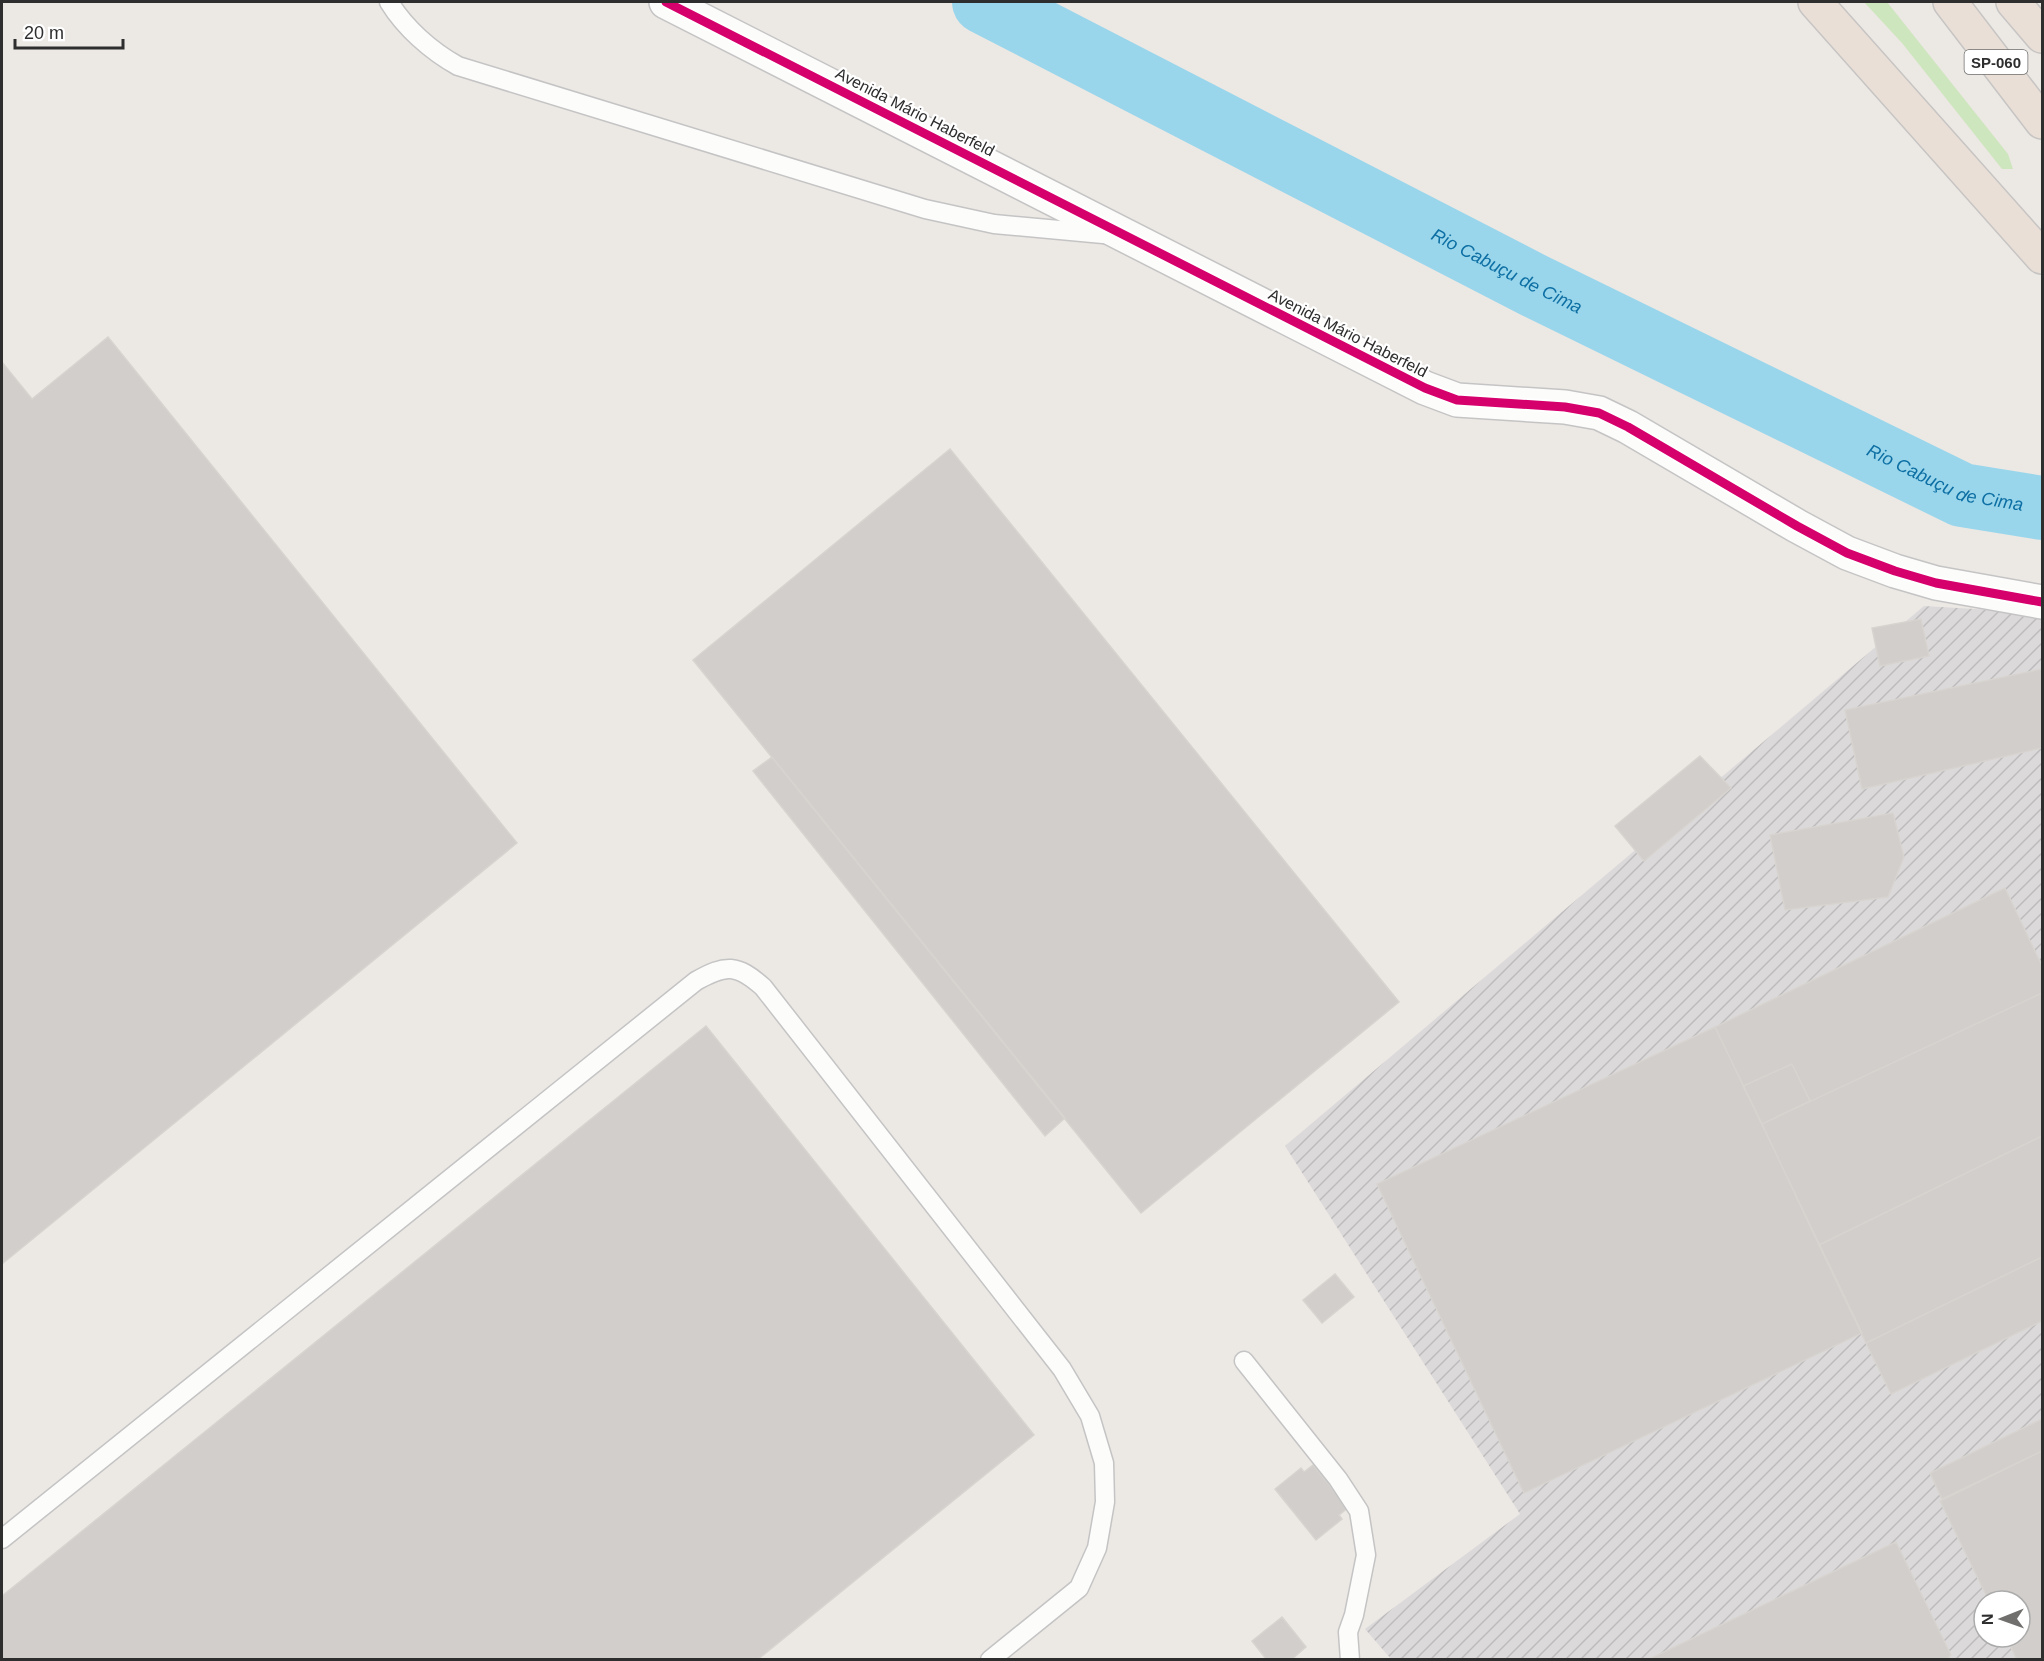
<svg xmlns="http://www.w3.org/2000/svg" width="2044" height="1661" font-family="Arial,sans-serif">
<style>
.industrial{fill:url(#industrial-furrows);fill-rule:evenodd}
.grass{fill:#cee6be}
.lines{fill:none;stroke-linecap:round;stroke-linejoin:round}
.river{stroke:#99d6ec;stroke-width:64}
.building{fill:#d1cecb;stroke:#d7d4d0;stroke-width:1.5}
.lane-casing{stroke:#c5c4c5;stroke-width:21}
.street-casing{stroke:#c5c4c5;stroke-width:36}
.highway-casing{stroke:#c6c5c4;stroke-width:36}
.lane{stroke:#fcfcfb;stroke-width:18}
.street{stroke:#fcfcfb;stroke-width:33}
.highway{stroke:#eadfd6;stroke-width:33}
.cycleway-casing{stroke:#fff;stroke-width:13}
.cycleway{stroke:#d6006c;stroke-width:9}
.labels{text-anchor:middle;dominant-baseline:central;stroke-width:4.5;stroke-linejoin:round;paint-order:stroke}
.shield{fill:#fff;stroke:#6d6d6d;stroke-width:1.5}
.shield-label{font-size:15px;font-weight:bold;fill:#2e2e2e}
.street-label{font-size:16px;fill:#2e2e2e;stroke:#fff}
.water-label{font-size:18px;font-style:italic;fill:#0d6fa3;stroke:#fff}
</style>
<defs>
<pattern id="industrial-furrows" width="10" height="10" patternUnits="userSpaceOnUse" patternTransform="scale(1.5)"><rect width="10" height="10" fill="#dcd9db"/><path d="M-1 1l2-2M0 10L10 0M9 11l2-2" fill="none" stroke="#bdbbbc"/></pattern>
</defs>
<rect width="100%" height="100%" fill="#ece8e4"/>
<path class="industrial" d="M1924,606L2042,613V1659H1391L1365,1629L1520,1514L1285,1146ZM1984,1601H2020V1637H1984Z"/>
<path class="grass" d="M1864,2H1887L2008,154L2013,169H2002L1902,43Z"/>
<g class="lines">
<path class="river" id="s1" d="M984,2L1535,286L1962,495L2042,508"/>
</g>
<path class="building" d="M108,337L517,843L2,1264V362L32,399Z
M950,449L1399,1002L1141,1213L693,660Z
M1921,619L1929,656L1880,666L1872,628Z
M2042,669V748L1862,789L1845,710Z
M1700,756L1731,788L1644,861L1615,826Z
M772,757L1065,1118L1045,1136L753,771Z
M1893,813L1904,857L1888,897L1785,910L1770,835Z
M2005,888L2042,966V993L1762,1124L1715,1027Z
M2042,993V1136L1819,1245L1762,1124Z
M706,1026L1034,1435L757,1660H2V1596Z
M1715,1027L1862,1333L1524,1493L1377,1184Z
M1792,1064L1810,1101L1762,1124L1743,1086Z
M2042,1136V1257L1866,1343L1819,1245Z
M2042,1257V1321L1891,1394L1866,1343Z
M1335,1274L1354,1297L1322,1323L1303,1300Z
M2042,1419V1451L1942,1499L1930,1473Z
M2042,1451V1660H2017L2006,1637H2020V1601H1989L1940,1501Z
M1313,1465L1348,1508L1339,1515L1342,1519L1316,1540L1275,1489L1301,1468L1304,1472Z
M1896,1542L1951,1655L1946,1660H1647Z
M1282,1617L1306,1647L1291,1660H1267L1252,1641Z"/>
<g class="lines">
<defs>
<path id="lane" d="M389,2C405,28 431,51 458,66L925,209L994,224L1103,234
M1244,1361L1338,1479L1359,1511L1366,1555L1354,1615L1348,1632L1350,1660
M2,1539L696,981C726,964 737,964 763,987L1062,1369L1090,1416L1104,1463L1105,1502L1097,1548L1079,1588L990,1660"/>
<path id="street" d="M666,2L1425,388L1457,400L1565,407L1599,413L1628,427L1797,526L1847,553L1895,571L1936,583L2042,602"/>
<path id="highway" d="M1815,2L2042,257
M1950,2L2042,122
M2013,2L2042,36"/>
</defs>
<use href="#lane" class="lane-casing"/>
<use href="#street" class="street-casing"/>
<use href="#highway" class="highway-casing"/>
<use href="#lane" class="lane"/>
<use href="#street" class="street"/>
<use href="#highway" class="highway"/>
<defs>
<path id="cycleway" d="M666,2L1425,388L1457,400L1565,407L1599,413L1628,427L1797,526L1847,553L1895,571L1936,583L2042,602"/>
</defs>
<use href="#cycleway" class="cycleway-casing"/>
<use href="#cycleway" class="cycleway"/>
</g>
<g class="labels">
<rect class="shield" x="1964.5" y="50" width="63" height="24" rx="4.5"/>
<g class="shield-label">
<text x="1996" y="62">SP-060</text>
</g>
<g class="street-label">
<text transform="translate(915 112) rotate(27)">Avenida Mário Haberfeld</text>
<text transform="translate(1348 333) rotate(27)">Avenida Mário Haberfeld</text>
</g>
<g class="water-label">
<text stroke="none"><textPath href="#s1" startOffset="588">Rio Cabuçu de Cima</textPath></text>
<text stroke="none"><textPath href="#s1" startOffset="1074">Rio Cabuçu de Cima</textPath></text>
</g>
</g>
<rect width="2044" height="1661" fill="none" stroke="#2e2e2e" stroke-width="6"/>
<g transform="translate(2002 1619) rotate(269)"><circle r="28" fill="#ffffff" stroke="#ababab" stroke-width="1.5"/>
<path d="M0-4.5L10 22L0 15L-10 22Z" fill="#706f6e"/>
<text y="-9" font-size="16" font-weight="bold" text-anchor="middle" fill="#2e2e2e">N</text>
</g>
<path d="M15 39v9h108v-9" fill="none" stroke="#2e2e2e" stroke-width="3"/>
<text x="24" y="39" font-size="18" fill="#2e2e2e" stroke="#ffffff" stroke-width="4.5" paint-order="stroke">20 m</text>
</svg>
